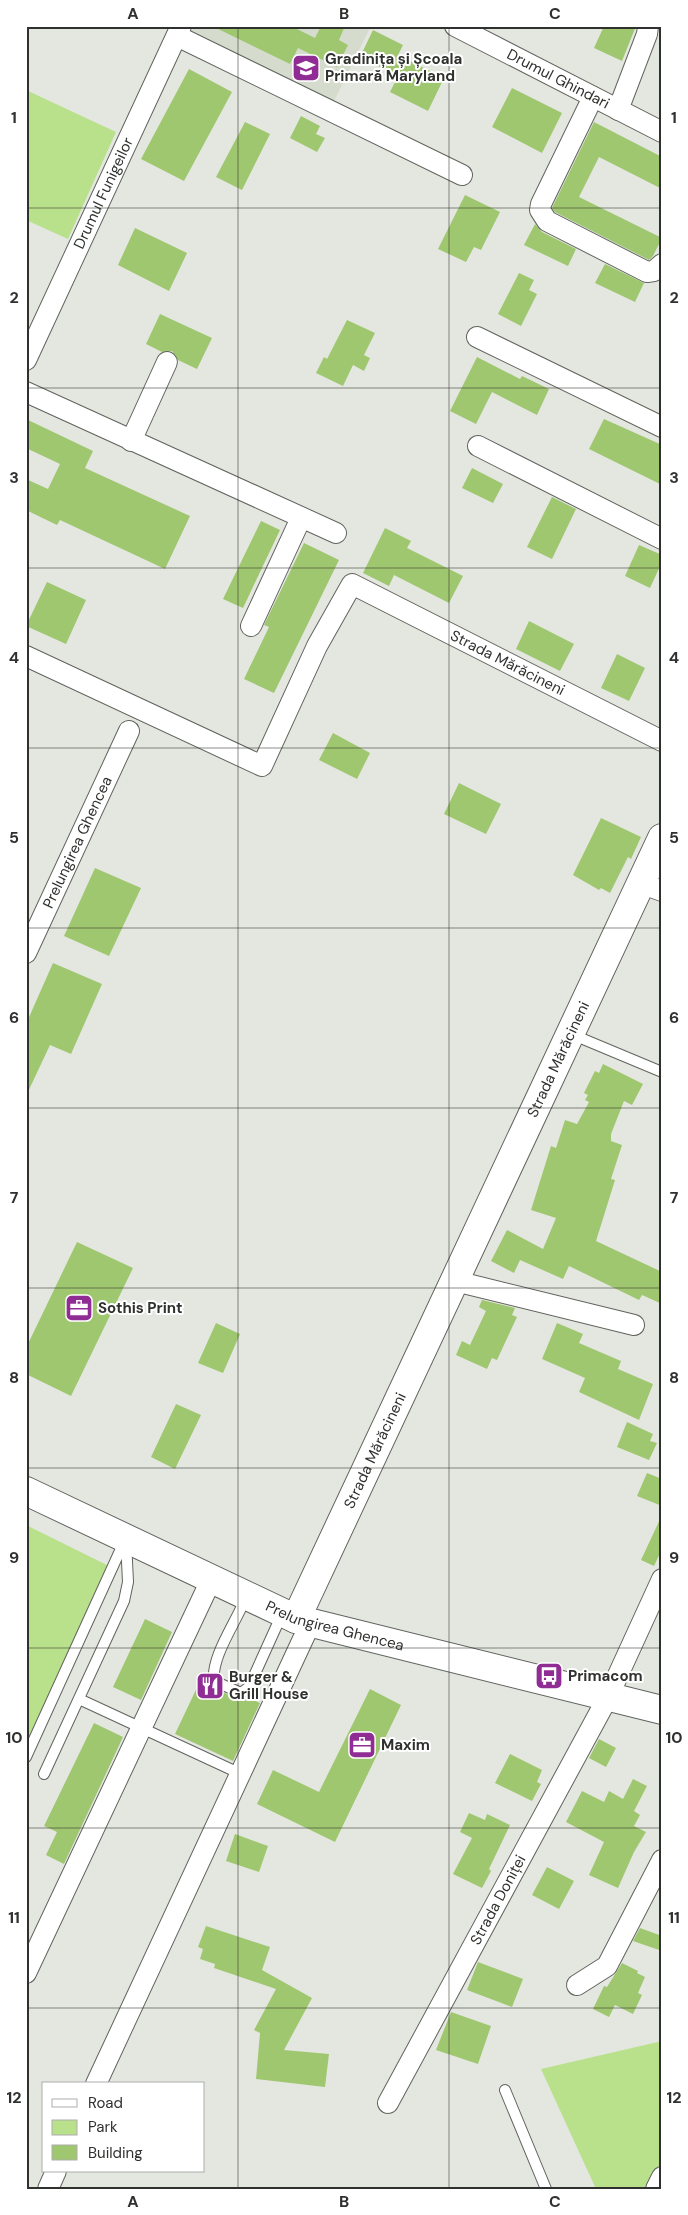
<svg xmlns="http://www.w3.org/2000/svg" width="688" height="2215" font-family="'DM Sans',sans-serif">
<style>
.built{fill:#d5dcce}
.green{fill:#b9e18b}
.building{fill:#9fc76f}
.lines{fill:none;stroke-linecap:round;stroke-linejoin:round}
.lane-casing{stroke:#61645e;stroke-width:12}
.street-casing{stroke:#61645e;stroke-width:22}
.secondary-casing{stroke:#61645e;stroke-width:30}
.lane{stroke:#fff;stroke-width:10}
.street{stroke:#fff;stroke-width:20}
.secondary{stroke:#fff;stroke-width:28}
.grid{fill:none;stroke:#2f312e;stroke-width:1;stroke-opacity:0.55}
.labels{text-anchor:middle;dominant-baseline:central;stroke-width:4;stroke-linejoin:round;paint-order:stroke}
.poi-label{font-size:15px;font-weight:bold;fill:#2f312e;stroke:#fff;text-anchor:start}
.street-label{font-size:15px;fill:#2f312e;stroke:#fff}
.neatline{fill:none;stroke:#2f312e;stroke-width:2}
.grid-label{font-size:16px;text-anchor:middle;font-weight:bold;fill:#2f312e}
</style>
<rect width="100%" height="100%" fill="#e4e7e0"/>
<path class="built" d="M194,26H371L333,103L191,32Z"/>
<path class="green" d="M26,90L116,132L68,239L26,220Z
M26,1525L117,1570L26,1767Z
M662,2041V2189H596L541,2069Z"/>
<path class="building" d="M212,26H291L315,38L321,26H345L339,40L348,45L337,67L298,48L290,64Z
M604,26H636L622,61L594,48Z
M373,30L403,45L398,55L444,78L428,111L390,92L398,76L360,57Z
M189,69L232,92L184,181L141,159Z
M512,88L562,113L542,153L492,127Z
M301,116L320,126L316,134L325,138L317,152L290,138Z
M245,122L270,134L242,190L216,177Z
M594,122L662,157V189L599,157L579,197L662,238L653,256L649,260L555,212L552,208Z
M465,195L500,212L481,250L474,247L466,262L438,249Z
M535,224L542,232L576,249L568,266L524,245Z
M135,228L187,253L169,291L118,265Z
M605,264L644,283L635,302L595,283Z
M519,273L534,280L529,290L537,294L521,326L498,314Z
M160,314L212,338L197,369L178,360L172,351L162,352L146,344Z
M347,320L375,333L364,355L370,358L364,371L353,365L343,386L316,373L324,357L327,359Z
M477,357L520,379L522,376L549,389L537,415L492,392L476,424L450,411Z
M26,419L93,451L85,468L190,516L165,569L60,520L57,525L26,510V479L48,489L60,464L26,448Z
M604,419L662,445V485L589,449Z
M472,468L503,484L493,503L462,488Z
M552,497L576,509L552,559L527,547Z
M261,521L280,530L243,608L223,599Z
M385,528L411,541L407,548L463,576L449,603L394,575L389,586L363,573Z
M304,543L339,560L274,693L244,679L269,627L264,625Z
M639,545L662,555V562L650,588L625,576Z
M47,582L86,600L66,644L26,626Z
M529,621L574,644L560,671L516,649Z
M617,654L645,668L629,701L601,688Z
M333,733L370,753L357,779L319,760Z
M459,783L501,804L486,834L444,814Z
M601,818L641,837L631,859L628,857L610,893L601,888L599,890L573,875Z
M95,868L141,888L109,956L64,936Z
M53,963L102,984L71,1054L50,1045L26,1096V1024Z
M603,1064L643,1084L632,1105L624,1101L611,1134V1141L622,1145L611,1179L615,1180L596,1241L662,1272V1304L642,1295L639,1300L569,1266L563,1279L520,1260L514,1273L491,1261L507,1230L543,1249L556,1218L531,1210L551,1146L556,1148L565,1120L577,1124L589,1102L585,1100L588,1095L584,1093L595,1071L599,1073Z
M77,1242L133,1268L71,1396L26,1374V1348Z
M482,1300L515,1308L512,1315L517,1317L497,1360L492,1358L487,1369L456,1355L462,1341L470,1345L486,1311L479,1307Z
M216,1323L240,1334L223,1373L198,1363Z
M557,1323L583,1334L579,1343L621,1361L618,1369L653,1384L639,1420L579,1392L585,1378L542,1359Z
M176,1404L201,1415L175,1469L151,1457Z
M627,1422L653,1434L650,1441L657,1443L649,1460L617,1447Z
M647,1473L662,1479V1506L637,1496Z
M662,1515V1549L654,1566L641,1560Z
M145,1619L172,1632L141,1700L113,1687Z
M202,1677L207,1679L211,1687L238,1699L247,1697L260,1703L233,1761L175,1734Z
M370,1689L401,1705L335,1842L257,1804L273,1770L319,1792Z
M94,1723L123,1737L64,1864L46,1855L57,1832L44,1826Z
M599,1739L616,1748L606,1767L589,1758Z
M510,1754L542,1770L537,1782L541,1784L532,1801L495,1783Z
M633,1779L647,1786L634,1811L640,1815L634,1826L646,1832L634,1852L618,1888L589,1875L604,1842L566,1822L582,1791L604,1802L609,1791L623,1799Z
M469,1813L485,1820L487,1814L510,1825L489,1869L491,1871L482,1888L453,1874L472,1838L460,1832Z
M235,1834L268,1846L259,1872L226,1861Z
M547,1867L574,1881L559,1909L532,1895Z
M206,1926L270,1947L262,1970L312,1998L284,2050L329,2054L325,2087L256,2079L260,2033L254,2030L276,1989L214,1968L215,1964L200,1959L203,1949L198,1947Z
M640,1928L662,1936V1951L633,1941Z
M478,1962L523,1979L512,2007L467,1990Z
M622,1963L638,1971L637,1973L645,1977L638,1993L642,1995L633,2014L615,2005L609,2017L593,2009L604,1986L607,1987Z
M451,2012L491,2026L478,2064L436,2050Z"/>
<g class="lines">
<defs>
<path id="lane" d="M571,1034L662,1072
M246,1597C237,1621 211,1656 214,1681L241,1693L249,1687L282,1614
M79,1699L241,1774
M26,1757L124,1542
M44,1774L124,1601L128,1582L126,1541
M505,2090L546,2189"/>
<g id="street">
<path id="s1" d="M455,26L662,132"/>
<path d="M177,36L462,175"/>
<path d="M593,97L541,204L540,210L547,221L647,272L654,271L662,264"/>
<path d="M618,110L647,34L648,26"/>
<path d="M477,337L662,427"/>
<path id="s2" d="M26,360L181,26"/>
<path d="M26,392L336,533"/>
<path d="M131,441L167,362"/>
<path d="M478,446L662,539"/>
<path d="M251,626L301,518"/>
<path id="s3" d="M26,656L262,766L317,646L352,584L662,741"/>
<path d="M640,883L662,891"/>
<path id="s4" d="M26,953L129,731"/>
<path d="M455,1281L634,1325"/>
<path d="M26,1973L211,1580"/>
<path d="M577,1985L607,1966L662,1860"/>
<path d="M96,2084L310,1624"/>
<path id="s5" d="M388,2103L608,1697L662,1579"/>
<path d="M48,2189L56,2171"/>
<path d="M656,2189L662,2177"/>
</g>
<g id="secondary">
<path id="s6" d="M26,1491L296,1619L662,1710"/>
<path id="s7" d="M296,1619L662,838"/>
</g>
</defs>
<use href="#lane" class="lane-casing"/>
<use href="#street" class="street-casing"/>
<use href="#secondary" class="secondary-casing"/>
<use href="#lane" class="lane"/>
<use href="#street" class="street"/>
<use href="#secondary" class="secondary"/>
</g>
<path class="grid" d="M238,26V2189M449,26V2189M26,208H662M26,388H662M26,568H662M26,748H662M26,928H662M26,1108H662M26,1288H662M26,1468H662M26,1648H662M26,1828H662M26,2008H662"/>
<defs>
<symbol id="school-square" viewBox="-11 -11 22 22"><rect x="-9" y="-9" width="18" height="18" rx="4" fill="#902d94" stroke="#fff"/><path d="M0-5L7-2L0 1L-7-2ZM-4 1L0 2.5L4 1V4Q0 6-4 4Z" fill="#fff"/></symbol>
<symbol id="office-square" viewBox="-11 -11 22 22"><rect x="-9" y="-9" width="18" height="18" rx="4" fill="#902d94" stroke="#fff"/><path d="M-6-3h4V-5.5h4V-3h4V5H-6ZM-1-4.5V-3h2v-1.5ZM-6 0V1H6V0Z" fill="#fff"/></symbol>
<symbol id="bus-square" viewBox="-11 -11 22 22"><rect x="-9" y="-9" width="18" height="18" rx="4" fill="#902d94" stroke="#fff"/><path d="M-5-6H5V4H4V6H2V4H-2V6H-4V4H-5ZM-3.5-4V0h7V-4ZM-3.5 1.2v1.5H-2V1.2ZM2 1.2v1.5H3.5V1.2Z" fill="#fff"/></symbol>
<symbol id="restaurant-square" viewBox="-11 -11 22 22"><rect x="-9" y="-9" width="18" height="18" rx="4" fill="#902d94" stroke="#fff"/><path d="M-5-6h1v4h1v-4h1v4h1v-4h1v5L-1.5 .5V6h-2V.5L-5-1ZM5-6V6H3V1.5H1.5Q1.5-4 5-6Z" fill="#fff"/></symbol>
</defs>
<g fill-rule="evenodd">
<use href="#school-square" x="290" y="52" width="32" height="32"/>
<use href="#office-square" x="63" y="1292" width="32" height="32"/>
<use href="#bus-square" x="533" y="1660" width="32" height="32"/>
<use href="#restaurant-square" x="194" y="1670" width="32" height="32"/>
<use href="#office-square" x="346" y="1729" width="32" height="32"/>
</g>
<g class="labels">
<g class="poi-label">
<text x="325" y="59">Gradinița și Școala<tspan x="325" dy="17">Primară Maryland</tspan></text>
<text x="98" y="1308">Sothis Print</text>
<text x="568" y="1676">Primacom</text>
<text x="229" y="1677">Burger &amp;<tspan x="229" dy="17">Grill House</tspan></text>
<text x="381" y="1745">Maxim</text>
</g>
<g class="street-label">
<text stroke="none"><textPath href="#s1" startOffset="116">Drumul Ghindari</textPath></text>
<text stroke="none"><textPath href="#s2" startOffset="184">Drumul Funigeilor</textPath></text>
<text stroke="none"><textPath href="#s3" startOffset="638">Strada Mărăcineni</textPath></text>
<text stroke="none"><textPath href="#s4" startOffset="122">Prelungirea Ghencea</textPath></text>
<text stroke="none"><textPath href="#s7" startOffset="618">Strada Mărăcineni</textPath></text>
<text stroke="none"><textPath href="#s7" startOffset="186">Strada Mărăcineni</textPath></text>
<text stroke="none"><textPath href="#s6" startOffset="338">Prelungirea Ghencea</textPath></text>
<text stroke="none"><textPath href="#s5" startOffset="231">Strada Doniței</textPath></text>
</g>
</g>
<rect width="688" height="2215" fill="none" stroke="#ffffff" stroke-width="55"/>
<rect x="42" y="2082" width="162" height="90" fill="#ffffff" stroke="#acadab"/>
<rect x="52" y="2099" width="25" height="8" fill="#ffffff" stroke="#acadab"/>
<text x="88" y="2108" font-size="15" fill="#2f312e">Road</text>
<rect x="52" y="2120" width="25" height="15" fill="#b9e18b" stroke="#acadab"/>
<text x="88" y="2132" font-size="15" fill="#2f312e">Park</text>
<rect x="52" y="2145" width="25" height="15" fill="#9fc76f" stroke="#acadab"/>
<text x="88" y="2158" font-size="15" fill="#2f312e">Building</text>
<rect x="28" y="28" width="632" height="2160" class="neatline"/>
<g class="grid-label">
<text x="133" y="19">A</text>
<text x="344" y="19">B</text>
<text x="555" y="19">C</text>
<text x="14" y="123">1</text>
<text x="674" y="123">1</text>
<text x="14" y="303">2</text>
<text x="674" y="303">2</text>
<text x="14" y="483">3</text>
<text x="674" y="483">3</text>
<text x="14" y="663">4</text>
<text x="674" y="663">4</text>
<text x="14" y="843">5</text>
<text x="674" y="843">5</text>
<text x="14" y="1023">6</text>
<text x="674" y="1023">6</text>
<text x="14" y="1203">7</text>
<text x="674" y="1203">7</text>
<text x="14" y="1383">8</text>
<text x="674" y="1383">8</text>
<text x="14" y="1563">9</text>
<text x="674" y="1563">9</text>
<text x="14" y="1743">10</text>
<text x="674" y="1743">10</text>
<text x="14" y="1923">11</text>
<text x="674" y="1923">11</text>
<text x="14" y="2103">12</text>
<text x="674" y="2103">12</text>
<text x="133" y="2207">A</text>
<text x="344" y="2207">B</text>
<text x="555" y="2207">C</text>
</g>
</svg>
